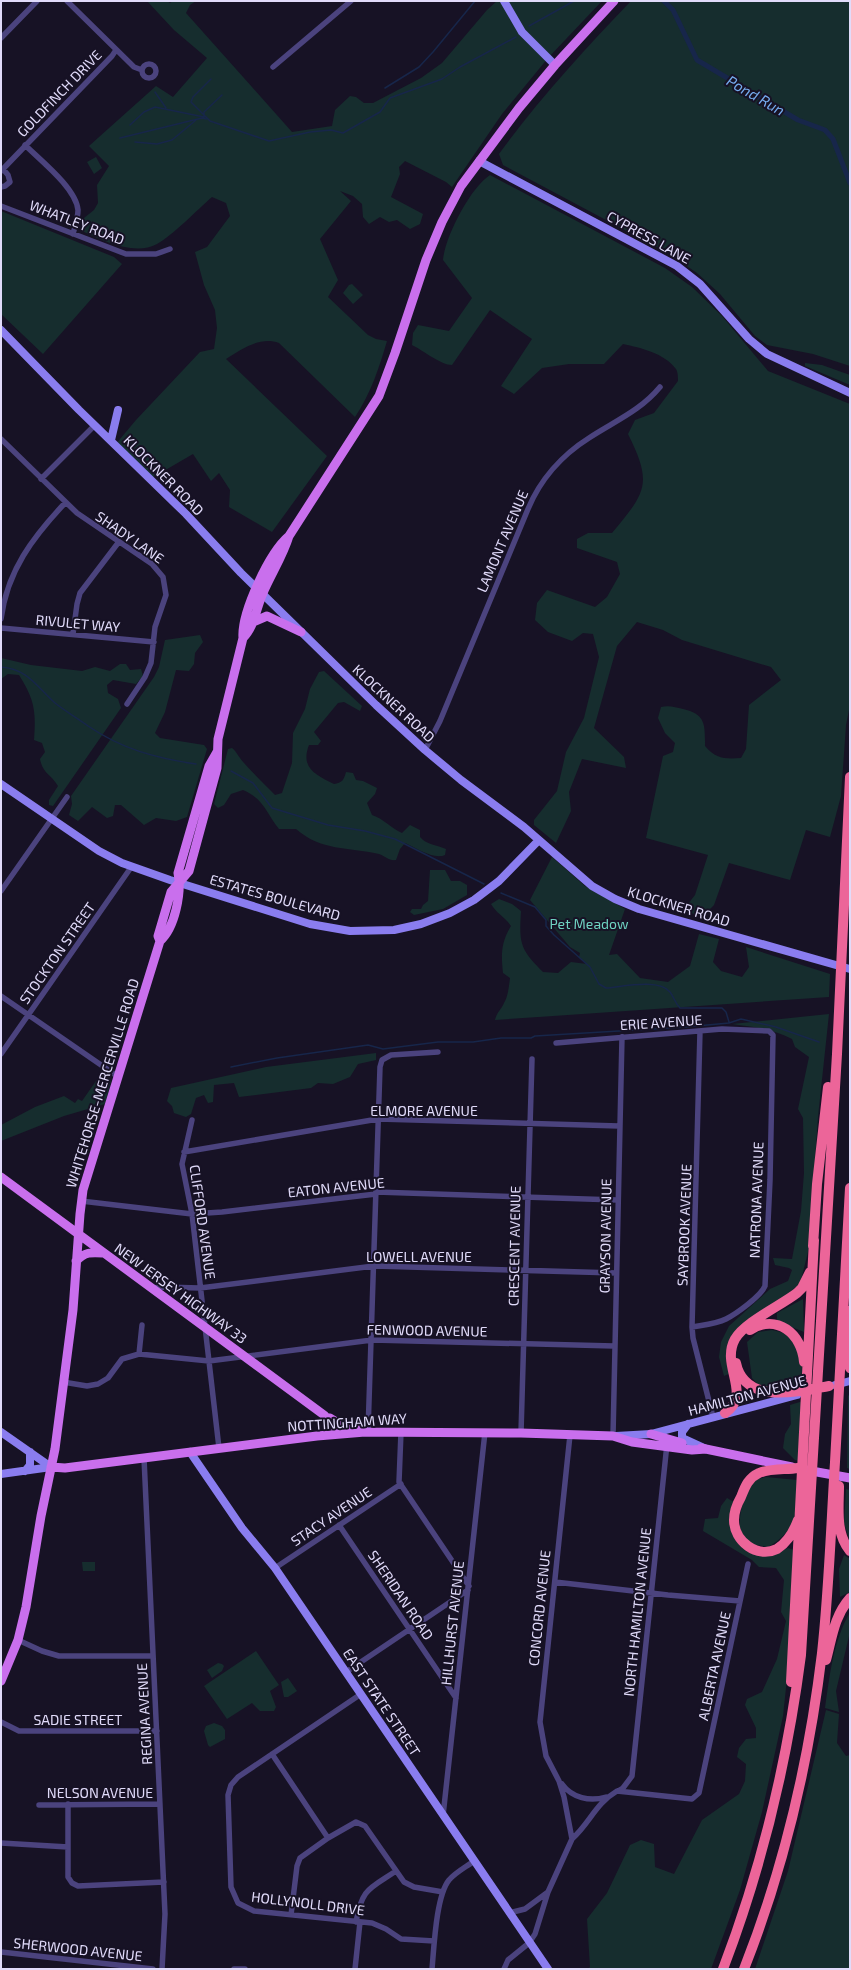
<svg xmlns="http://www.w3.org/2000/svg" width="851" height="1970" font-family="'Exo 2',sans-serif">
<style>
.green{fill:#162d2e}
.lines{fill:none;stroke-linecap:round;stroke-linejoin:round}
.stream{stroke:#17264a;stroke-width:1.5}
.canal{stroke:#17264a;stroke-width:5}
.street{stroke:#4b437e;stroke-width:5.5}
.secondary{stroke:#8a7def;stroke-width:8}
.primary{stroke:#c96fed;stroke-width:9}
.highway{stroke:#ec6599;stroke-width:10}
.labels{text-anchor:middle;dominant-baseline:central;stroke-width:4;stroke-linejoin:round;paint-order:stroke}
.street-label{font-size:14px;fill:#e1dbfa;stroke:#171225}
.park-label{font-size:14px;fill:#6fd2c2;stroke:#171225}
.water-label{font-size:15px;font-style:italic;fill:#75abee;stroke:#171225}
</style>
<rect width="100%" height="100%" fill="#171225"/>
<path class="green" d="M147,1H167L170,3L173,1H196L190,5L186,13L292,132L332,126L335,110L350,96L356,97L364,103H373L421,78L442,63L487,10L497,1H602L548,58L502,114L452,187L446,182L405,161L399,167L400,174L391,197L423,214L420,224L410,229L397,220L389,222L380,217L369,224L363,217L362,204L353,196L340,191L351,201L320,239L338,280L328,297L368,335L376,339L387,341C379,368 371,393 355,417L279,343C260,336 242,349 226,359L327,456L272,532L229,507L230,490L219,473L211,481L193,454L150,479L115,445L136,420L200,352L214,349L217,328L215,310L204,285L195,252L207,247L230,216L226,203L212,197C197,210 172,236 157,244C135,256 103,241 82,231L84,218L94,210L98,203L97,185L109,166L89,146L156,86L173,97L207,58L174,30Z
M631,1H850V366L813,354L767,345L755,336L720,294L697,273L668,253L503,165L499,154C539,99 584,50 631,1Z
M96,157L102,168L94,174L87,162Z
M490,175L665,268L692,287L722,316L768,371L850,404V705L846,725L841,796L830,837L806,830L790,880L729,863L714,905L701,918L684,909L695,895L708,855L646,838L663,756L673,752L675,743L665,733L658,718L661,707C669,705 675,707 683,709C706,714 705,725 705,746C716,759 725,759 741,758L746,749L749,705L781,680L771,667L682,640L663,630L637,622L617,646L594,728L624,757L626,768L582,759L569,792L571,811L556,843L534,825V820L557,791L566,752L584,718L599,657L593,634L583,633L572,641L548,632L535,620L537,603L547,590L595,607L607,597L620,574L617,562L577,548V539L588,533H612C646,492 653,484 628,434L635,420L654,413L678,381C678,378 678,372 676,369C664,353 641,348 623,344L604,364H569L542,368L514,394L501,386L532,339L490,310L452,365C441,365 424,351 412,345L413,333L418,325L449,331L472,298L443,260C445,237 470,188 490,175Z
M1,211L114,257L122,264L43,354L1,314Z
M352,284L363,295L353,304L343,293L349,285Z
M805,363L822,365L850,375V385L805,366Z
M200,635L203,642L195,653L194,664L189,671L176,670L165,712L155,733L160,738L204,745L207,749L187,817L176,821L156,818L144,825L121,805H115L113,816L107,818L92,807L78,821L69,815L72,804L71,796L154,677L159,667L165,640Z
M1,658L31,665L82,671L95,667L110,671L120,664H126L130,670L141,669L143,676L136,684L113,680L107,685L108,693L118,699L121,708L53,806L49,805V800L58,786C50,773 43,774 40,759L45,752L42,743L34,740C36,712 35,700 19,675L8,674L1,679Z
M324,671L362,706L360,711L344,702L338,703L314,732L321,741L318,745H309C300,768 316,775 334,784C342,783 344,780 346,772L353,773L356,780L363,781L377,788L375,794L367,803L372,815C384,819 391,828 402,833L410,825L420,830V837C427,845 437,845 446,849L445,855C434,860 416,848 405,843L400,849L396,860C389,861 385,856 379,854C348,847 321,851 296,829H279C266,813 264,799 243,790L231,794L224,805L218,808L214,804L228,749L232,748C237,752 239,758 244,763C254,774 264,784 275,795L282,793L292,763L293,733L305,709L310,689L319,672Z
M552,857L585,886L625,909L609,955L617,954L640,978L668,982L690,966L699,934L719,939L713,962L721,971L742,977L749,967L746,947L830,974L829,997L495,1020C497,1012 501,1010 504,1003C508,997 509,986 510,978L503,973C501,954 501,942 511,926C504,916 497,914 491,904L499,899L512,904L521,911C519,944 520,949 543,972L558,973L571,962L587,964L579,957L580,953L570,947L530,900Z
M430,870H445L451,881H460L467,885V895L443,909L414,915L410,912L412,909H421L423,905L428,901Z
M829,1014L818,1117L809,1248L800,1284L736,1334L731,1373L724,1376L719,1357L721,1342L729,1326L770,1289L788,1281L792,1270L789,1268L775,1265L773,1258L792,1259L801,1211L804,1173L803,1118L798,1109L809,1057L795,1047L792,1039C773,1029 754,1027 732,1024Z
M376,1053V1060L358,1064L350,1077L333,1084L318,1083L311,1088L239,1097L234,1083L214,1085L213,1102L208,1103L204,1095L196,1098L191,1114L186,1117L174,1113L172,1106L167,1101L171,1088L266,1067Z
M103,1071L107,1074L111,1081L105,1104L64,1116L1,1141V1125L35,1107L64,1096L75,1103L78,1099L82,1101Z
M803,1299L804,1332L777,1321V1313Z
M772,1330L784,1333L797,1344L802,1367L801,1389L759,1386L752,1378L747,1342L758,1332Z
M850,1394V1469L847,1468L848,1396Z
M803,1401L800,1461L795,1460L783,1448L785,1434L791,1424L790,1405Z
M766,1477L797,1480C796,1512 799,1529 768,1547L751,1544L740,1534C739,1510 742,1502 754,1480Z
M846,1489L850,1490V1542L844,1523Z
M727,1498L734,1502L731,1528L770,1555L788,1548L794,1550L793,1622L783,1716L762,1812L740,1890L711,1969H588L590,1967L587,1919L607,1893L630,1845L641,1840L654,1844L655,1867L674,1874L702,1820L739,1794L745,1781L746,1764L737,1757L739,1748L746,1739L756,1738V1728L745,1705L747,1699L762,1692L777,1659L786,1621L781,1612L784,1580L776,1568L759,1567L752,1560L703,1531L705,1519L718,1518L721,1506Z
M844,1555L850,1559V1592L840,1597L839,1569Z
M82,1562H95V1571H83Z
M850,1612V1632L836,1691L839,1712L825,1708C830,1674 833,1642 850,1612Z
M256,1651L279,1685L270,1691L276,1707L274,1711H260L252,1703L227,1719L204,1686Z
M218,1663L222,1664L224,1666L222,1671L212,1678L207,1670Z
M288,1678L297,1691L288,1697H284L281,1682Z
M826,1710L839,1714L837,1743L846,1756L850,1755V1969H755L788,1871Z
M214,1723L222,1726L225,1730V1739L210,1747L208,1745L204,1731L206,1726Z"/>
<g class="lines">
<path class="stream" d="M529,26L574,1
M211,79L193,97L191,102L210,121L269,141L310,132L331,130L343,133L380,112L390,98L442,79L460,67L516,37
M385,88L419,67L433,52L475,1
M155,92L166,108
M130,125L144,112L155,107L204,117V112L222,95
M120,138L202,118L206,119
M135,142L157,144L172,140L196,120
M1,667C28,669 37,687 55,703C65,711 77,718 88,726C122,749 155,758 196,764
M231,771L253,783L272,808L328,825L365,831L395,839L484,884
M501,893L535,907L546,920V926L554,935L590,967L599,984L606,988C621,987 659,978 670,992C674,997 675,1003 680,1008H722L726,1012L729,1022
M231,1067L277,1058L368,1045L383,1049L438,1042H473L501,1038H531L535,1036L686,1027L729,1023L741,1019L776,1027L819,1042"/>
<path class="canal" d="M664,1L673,10L697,60L798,120L825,130L833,139L850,183"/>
<path class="street" d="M67,1L134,67L142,70
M1,38L37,1
M142 71a7 7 0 1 1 14 0a7 7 0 1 1-14 0Z
M273,67L351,1
M25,145C40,160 76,188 78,210C78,218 75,226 73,234
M1,171L112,56L116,50
M1,187L5,186L10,182L8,175L3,169
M1,206L126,254H156L170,249
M1,439L77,513L152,564L163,577L166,595L155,627L151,663L145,677L127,704
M41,479L95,425
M1,619C7,571 33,537 65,503
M1,628L154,642
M73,634L77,604L80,593L118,543
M425,750L440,721L528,509C540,480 562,455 589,438C615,421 640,411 660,387
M1,891L67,797
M1,996L117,1076
M700,1031L692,1327L693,1338L713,1417
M556,1043L722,1029L769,1031L773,1035L770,1180L765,1286C761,1296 736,1314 726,1319C716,1324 703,1325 692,1327
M1,1054L132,866
M192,1120L182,1164L192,1214L219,1448
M184,1152L378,1119L619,1126
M376,1192L617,1200
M81,1201L192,1214L222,1212L376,1194
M152,1288L162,1287L200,1288L374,1266L616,1273
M139,1354L142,1325
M63,1382L87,1386L98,1384L108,1378L122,1359L139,1354L209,1361L372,1340L614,1346
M368,1432L380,1067L382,1060L391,1055L438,1052
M401,1432L399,1482L469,1586
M521,1433L532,1059
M570,1435L540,1722L546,1756L559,1781L564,1797L572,1839
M613,1436L622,1037
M144,1458L165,1914L162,1969
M339,1525L456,1698
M275,1568L401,1484
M555,1582L668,1595L740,1601
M18,1640L42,1651L59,1656H153
M346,1672L468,1590
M361,1694L238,1777L231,1785L228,1795L231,1887L238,1903L254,1911L372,1923L386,1929L401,1939L434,1941
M1,1722L19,1731H157
M272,1754L328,1838
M562,1784C572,1798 590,1802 606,1797
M618,1791L623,1788L632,1776L667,1444
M68,1804V1877L72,1883L78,1886L164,1882
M39,1805L160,1804
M443,1816L485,1432
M1,1843L68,1847
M509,1913L525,1909L548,1892
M291,1915L297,1866L300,1858L328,1838L356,1822L365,1826L404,1882L414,1887L443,1892
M356,1922C362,1888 369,1889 396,1871
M1,1952L153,1969
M234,1969H245
M355,1969L360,1922
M432,1969C434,1948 436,1896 449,1880C456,1872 466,1867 474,1861
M504,1969L508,1960L529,1943L535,1934L548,1892L572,1839C590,1823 595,1804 617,1791L692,1799L699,1793L748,1564"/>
<path class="secondary" d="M504,1L522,32L555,65
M479,161L677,266L700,284L749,339L767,354L850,393
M1,330L79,410L186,514L241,573L376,705L425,750L461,780L524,827L592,886L615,899L639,909L850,969
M111,440L118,410
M1,784L99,851L122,863L170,880L310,924L350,931L394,930L421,924L450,913L474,900L499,881L539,840
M835,1385L850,1381
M688,1424L682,1432V1438L706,1449
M1,1432L51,1467
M616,1436L651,1434L797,1395
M190,1452L242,1528L275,1568L548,1969
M25,1471L30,1465V1452
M1,1474L51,1467"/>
<path class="primary" d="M253,622L267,616L301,632
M243,638C255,626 256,608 263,593C271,574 283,556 289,536L379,396L395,353L426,260L442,222L461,186L519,108L555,65L614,1
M160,941L158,936L171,892L189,871L217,768L218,739L243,638C241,613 269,553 289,536
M1,1177L324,1415L341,1434
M76,1261C85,1252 91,1252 103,1253
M330,1418L343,1426L362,1427L365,1432
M651,1434L682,1443
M701,1448L792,1467
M51,1467L65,1468L317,1436L365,1432L521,1433L613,1436L632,1442L692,1450L706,1449
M806,1470L850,1478
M1,1681L18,1640L26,1607L41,1516L55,1449L73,1310L80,1214L83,1190L160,941C175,928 182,892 178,873L209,766L217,752"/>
<path class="highway" d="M813,1246L817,1184L828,1087
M849,1311L848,1358L850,1368
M750,1330C777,1313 802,1334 804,1362
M736,1363C745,1406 800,1391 829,1386
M725,1413C753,1394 720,1366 735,1339C745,1322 780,1306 797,1293L802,1288L810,1272
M798,1468C786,1470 771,1468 759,1473C748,1478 745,1487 741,1497C737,1504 734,1512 734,1520C734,1541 757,1559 777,1549C788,1542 794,1531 798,1520
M839,1486C839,1508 835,1533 850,1551
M826,1660C832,1638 834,1616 850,1598
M791,1682L814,1240
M723,1969C762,1867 787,1763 801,1655L837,1054L850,777
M744,1969C784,1868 809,1761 822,1653C829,1590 831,1526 835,1462C840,1371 845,1279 850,1188"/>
</g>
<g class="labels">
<g class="street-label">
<text transform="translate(59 93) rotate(-46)">GOLDFINCH DRIVE</text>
<text transform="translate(77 222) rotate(21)">WHATLEY ROAD</text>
<text transform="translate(649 237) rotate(29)">CYPRESS LANE</text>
<text transform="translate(164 475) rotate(45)">KLOCKNER ROAD</text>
<text transform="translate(130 537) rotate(35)">SHADY LANE</text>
<text transform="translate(502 541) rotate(-67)">LAMONT AVENUE</text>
<text transform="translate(78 623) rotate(5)">RIVULET WAY</text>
<text transform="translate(394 703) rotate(43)">KLOCKNER ROAD</text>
<text transform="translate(275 897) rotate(16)">ESTATES BOULEVARD</text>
<text transform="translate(679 906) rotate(17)">KLOCKNER ROAD</text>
<text transform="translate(57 953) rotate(-55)">STOCKTON STREET</text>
<text transform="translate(661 1022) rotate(-4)">ERIE AVENUE</text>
<text transform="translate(102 1083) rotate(-73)">WHITEHORSE-MERCERVILLE ROAD</text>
<text x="424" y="1110">ELMORE AVENUE</text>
<text transform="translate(336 1187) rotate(-6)">EATON AVENUE</text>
<text transform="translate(756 1200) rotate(-88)">NATRONA AVENUE</text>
<text transform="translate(203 1222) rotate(82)">CLIFFORD AVENUE</text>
<text transform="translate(684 1225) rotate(-88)">SAYBROOK AVENUE</text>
<text transform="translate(605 1236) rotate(-89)">GRAYSON AVENUE</text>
<text transform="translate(514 1246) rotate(-89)">CRESCENT AVENUE</text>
<text x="419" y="1256">LOWELL AVENUE</text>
<text transform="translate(181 1293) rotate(36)">NEW JERSEY HIGHWAY 33</text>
<text transform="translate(427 1330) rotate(1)">FENWOOD AVENUE</text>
<text transform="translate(747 1395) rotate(-15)">HAMILTON AVENUE</text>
<text transform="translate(347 1422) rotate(-4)">NOTTINGHAM WAY</text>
<text transform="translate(331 1516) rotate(-34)">STACY AVENUE</text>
<text transform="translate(401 1595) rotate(56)">SHERIDAN ROAD</text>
<text transform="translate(539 1608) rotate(-84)">CONCORD AVENUE</text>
<text transform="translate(637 1612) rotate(-84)">NORTH HAMILTON AVENUE</text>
<text transform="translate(452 1623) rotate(-84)">HILLHURST AVENUE</text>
<text transform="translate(714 1666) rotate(-78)">ALBERTA AVENUE</text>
<text transform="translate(382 1702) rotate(56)">EAST STATE STREET</text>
<text transform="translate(144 1714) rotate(-93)">REGINA AVENUE</text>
<text x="78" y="1719">SADIE STREET</text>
<text x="100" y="1792">NELSON AVENUE</text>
<text transform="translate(308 1903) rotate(7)">HOLLYNOLL DRIVE</text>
<text transform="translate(78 1949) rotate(6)">SHERWOOD AVENUE</text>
</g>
<g class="park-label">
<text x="589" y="923">Pet Meadow</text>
</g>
<g class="water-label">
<text transform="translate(756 95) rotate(30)">Pond Run</text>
</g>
</g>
<rect width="851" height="1970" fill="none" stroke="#e1dbfa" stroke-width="4"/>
</svg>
